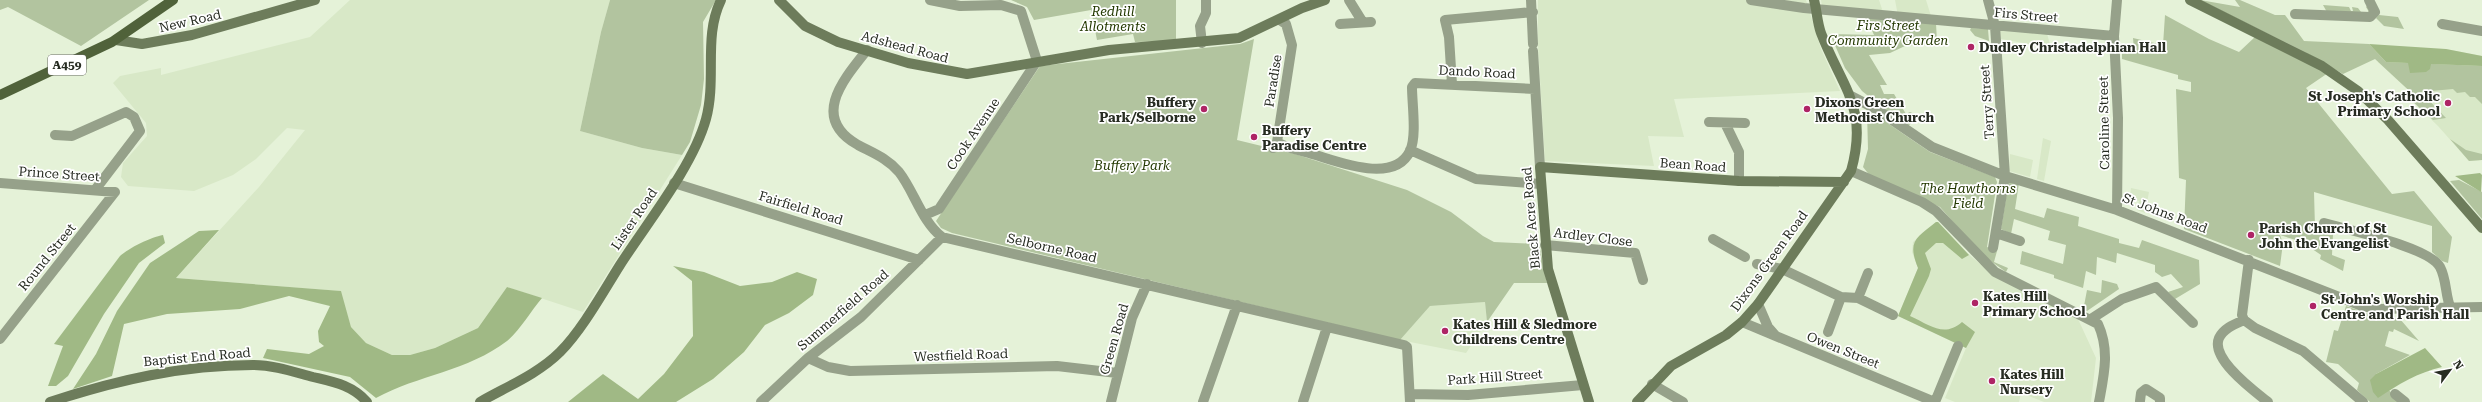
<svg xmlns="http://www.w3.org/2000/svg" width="2482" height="402" font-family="'Roboto Serif',serif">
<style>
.built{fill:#d8e8c7}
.green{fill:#b2c49f}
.forest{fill:#a0b985}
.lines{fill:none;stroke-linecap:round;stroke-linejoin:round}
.street{stroke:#96a18a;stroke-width:10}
.secondary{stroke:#6d7c5b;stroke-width:10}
.primary{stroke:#50623a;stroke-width:10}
.poi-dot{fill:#ae2465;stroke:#fff;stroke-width:1.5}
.labels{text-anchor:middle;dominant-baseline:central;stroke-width:3.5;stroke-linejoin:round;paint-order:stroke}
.shield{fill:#fff;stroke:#686b64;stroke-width:1}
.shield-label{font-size:12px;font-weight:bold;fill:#272c22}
.park-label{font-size:13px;font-style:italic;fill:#233800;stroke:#fff}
.street-label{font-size:13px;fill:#272c22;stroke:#fff}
.poi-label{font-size:13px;font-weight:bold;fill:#272c22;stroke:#fff;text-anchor:start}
</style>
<rect width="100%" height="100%" fill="#e5f2d8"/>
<path class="built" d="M350,0H610L601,32L580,131L642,148L682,155L583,312L507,287L478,328L435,348L410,355H392L366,343L351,327L340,291L176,278L259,187L305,130L287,128L256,159L233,175L194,191L128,186L121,177L123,163L147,136L146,123L113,83L120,76L161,68V75L310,37Z
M1538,0H1806L1821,49L1840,91L1674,99L1684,137L1648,136L1654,166L1545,161L1538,46Z
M1821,0H1879L1884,15L1822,6Z
M1895,0H1926L1931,16H1898Z
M1995,26L2046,30L2051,48L1996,38Z
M2446,49L2482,56V160L2469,161L2438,126L2410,99L2416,97L2378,62Z
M2043,138L2051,141L2044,181L2037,179Z
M2010,154L2033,160L2030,177L2009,171Z
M2131,188L2149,192L2145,213L2137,210L2139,201L2130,198Z
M1936,222H1938L1967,253L1992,274L2078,319L2096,358L2091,402H2044L2021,393L2019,402H1955L1945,398L1966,348L1898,316L1918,268L1912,252L1913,242Z
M1485,302L1487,322L1466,353L1400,340L1430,306Z"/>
<path class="green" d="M0,0H149L81,46L8,7L0,10Z
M610,0H716L703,22L704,79L701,105L690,142L682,155L642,148L580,131L601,32Z
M1011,0H1176V41L1135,42L1133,34L1097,40L1091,10L1034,20L1027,7Z
M2200,0L2240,7L2235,0H2240L2275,15H2285L2304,41L2369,44L2386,62L2482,66V104L2475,97H2470L2465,92L2457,93L2453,89L2421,92L2446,118L2433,120L2410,99L2416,97L2375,59L2343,74L2305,52Z
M2323,5L2349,7L2351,11H2353L2352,7L2358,8L2361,12H2369L2366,7L2367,6L2371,13L2328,14Z
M2165,15L2209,39L2239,52L2256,36L2328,73L2306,88L2392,194L2414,191L2452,237L2448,263L2442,261L2432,252V226L2314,192L2315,228L2333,234L2332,255L2345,260L2343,271L2320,259L2321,255L2302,242L2280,235L2283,243L2280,266L2184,229L2186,180L2179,178L2176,89L2191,92V82L2178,79V75L2122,59V47L2134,50L2133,38L2163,45Z
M2379,15L2398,17L2404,29L2384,26L2376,18Z
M1866,17L1936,23L1937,43L1905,46L1890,53L1869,55L1887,85H1880L1884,94H1894L1906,114L1910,112L1919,116L1907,127L1862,91L1845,68L1830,34L1874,35Z
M1971,28L1988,29L1989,41L1975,36L1970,30Z
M1254,39L1237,140L1295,154L1407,190L1451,212L1483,236L1494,242L1539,244L1547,283H1514L1487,322L1485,302L1430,306L1400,340L952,233L941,228L936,221L1040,66L1240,44Z
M1867,112L1877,116L1930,152L1995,177L1997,182L1987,247L1997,251L1994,262L2008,268L2006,272L1981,254L1940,207L1871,177L1863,167L1868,149Z
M2450,139L2466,150L2482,154V160L2469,161Z
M2009,180L2019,183L2015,209L2044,218L2047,208L2079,217L2078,226L2119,239V243L2139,248L2142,240L2199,260L2200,284L2175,299L2168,292L2183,287L2171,274L2162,277L2155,272V265L2117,253L2116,263L2097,257L2096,275L2086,271L2083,288L2054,278V275L2020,264L2022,251L2063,264L2066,245L2048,240L2050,231L2014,219L2011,234L2001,229Z
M2459,180L2482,192V219L2450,181Z
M2102,280L2117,284L2119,289L2087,311H2083L2087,290L2101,293Z
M2346,306L2378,317L2400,319L2419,341L2394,329L2393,332L2389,331L2385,346L2410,355L2376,374L2378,397L2389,390L2398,402H2370L2357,390L2359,383L2338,364L2326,362L2334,330L2338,331Z"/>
<path class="forest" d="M2369,44L2446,49L2482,56V66L2431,64L2430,69L2426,72L2410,73L2408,63L2386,62Z
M2480,173L2482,175L2481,192L2455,176Z
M1936,222H1938L1969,255L1962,259L1943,243H1936L1925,253L1931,269L1929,276L1910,316C1930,325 1944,338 1962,322L1975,332L1966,348L1898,316L1918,268C1907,241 1916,238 1936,222Z
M219,230L176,278L341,291L351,327L366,343L392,355H410L435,348L478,328L507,287L542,298C531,311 520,330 507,341C468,371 418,375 376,398L350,377L263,358L267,349L309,354L324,346L319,342L318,331L330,306L289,296L240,309L167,314L124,324L112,376L73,389L96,354L117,311L150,263L199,231Z
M163,235L165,243L139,263L104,314L68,376L56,386H48L63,346L54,344L120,256C129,248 151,237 163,235Z
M673,266L704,272L740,286L772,282L797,272L817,279L813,295L789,313L765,325L744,352L713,379L676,402H568L603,374L638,399L664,374L693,336L692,281Z
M2425,348L2442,367C2419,372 2397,385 2378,398L2373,392L2370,380L2376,374Z"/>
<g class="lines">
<path class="street" d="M1349,0L1362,21
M1531,0L1533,44
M1751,0L1804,8L2114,36
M1988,0L1995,26L2005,176L1993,248
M2117,0L2114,36L2118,118L2117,210
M2295,14L2370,17L2375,12L2369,0
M1340,24L1371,22
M2442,24L2482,31
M1202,43L1200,26L1206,13V0
M867,50C843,80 810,118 858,145C873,153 887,158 899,172C914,191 922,222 942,237L1404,345L1407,347L1410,402
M1533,51L1540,167
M1452,84L1449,37L1445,20L1533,12
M1851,96L1876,109L1932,147L2005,176L2117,210L2362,306L2378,309L2482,307
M1709,122L1745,123
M1725,123L1739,152V181
M55,135L72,136L126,112L134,117L140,131L95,190
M1277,142C1288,149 1300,150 1312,154C1337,161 1394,185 1410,151C1417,136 1412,104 1412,87L1415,83L1535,89
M1273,148L1277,142L1292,45L1286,24L1280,20
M1410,150L1476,179L1541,184
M1851,171L1922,202L1936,211L1995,272L2098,324C2110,350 2104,375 2099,402
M0,183L115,192L0,339
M674,183L919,260
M925,215L939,209L1037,61L1021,11L1001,5L960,6L930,0
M2324,223C2348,230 2429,247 2440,267C2447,280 2445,296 2451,309
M1996,233L2020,241
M1713,239L1745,257
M1545,245L1635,253L1643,280
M1757,264L1782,269L1841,297L1858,298L1893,315
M1858,298L1868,273
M1758,304L1768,327L1775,335
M2091,319L2122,299L2156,287L2193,323
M2244,320L2255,328L2303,351L2363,402
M2244,320C2235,324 2224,328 2219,338C2210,359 2254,391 2268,402
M2244,320L2242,315L2249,260
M1742,322L1935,402
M1828,332L1841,297
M808,358L828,367L850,371L1057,366L1117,373
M1652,384L1683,402
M1410,394L1468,395L1583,385
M2395,394L2405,402
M2140,401L2141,393L2146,389L2160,398V402
M761,402L808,358L861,317L942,237
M1111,402L1132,318L1147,284
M1203,402L1237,305
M1303,402L1327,327
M1935,402L1958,346"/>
<path class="secondary" d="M779,0L805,26L838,42L908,63L967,74L1109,50L1239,38L1302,8L1325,0
M2190,0L2322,66L2358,91L2388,120L2482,228
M116,40L142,44L192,35L315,0
M50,402C117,380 183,365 253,365C274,365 294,372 313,377C334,382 352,385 367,402
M480,402C506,387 538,374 560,352C582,330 603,292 620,265C647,223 693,166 706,119C717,78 703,37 721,0
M1589,402L1548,269L1540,167L1739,181L1844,182
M1637,402L1671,366L1726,335L1742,322L1758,304L1851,171C1869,107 1842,88 1821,33C1817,22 1817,11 1814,0"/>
<path class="primary" d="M0,95L112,42L173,0"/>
</g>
<g class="poi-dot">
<circle cx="1971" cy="47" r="4"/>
<circle cx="2448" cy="103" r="4"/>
<circle cx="1204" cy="109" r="4"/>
<circle cx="1807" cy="109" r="4"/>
<circle cx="1254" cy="137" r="4"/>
<circle cx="2251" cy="235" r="4"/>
<circle cx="1975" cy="303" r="4"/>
<circle cx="2313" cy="306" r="4"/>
<circle cx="1445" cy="331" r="4"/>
<circle cx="1992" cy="381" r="4"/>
</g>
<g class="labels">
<rect class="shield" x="48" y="55" width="38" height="20" rx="3"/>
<g class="shield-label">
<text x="67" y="65">A459</text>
</g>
<g class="park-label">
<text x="1113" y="11">Redhill<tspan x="1113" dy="15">Allotments</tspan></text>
<text x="1888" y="25">Firs Street<tspan x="1888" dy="15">Community Garden</tspan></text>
<text x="1132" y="165">Buffery Park</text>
<text x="1968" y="188">The Hawthorns<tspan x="1968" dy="15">Field</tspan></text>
</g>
<g class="street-label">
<text transform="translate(2026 15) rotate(5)">Firs Street</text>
<text transform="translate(190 21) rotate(-13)">New Road</text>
<text transform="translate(905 47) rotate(15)">Adshead Road</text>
<text transform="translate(1477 72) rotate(3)">Dando Road</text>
<text transform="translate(1273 81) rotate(-81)">Paradise</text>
<text transform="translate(1987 102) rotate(-94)">Terry Street</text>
<text transform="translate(2104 123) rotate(-91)">Caroline Street</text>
<text transform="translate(973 134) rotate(-56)">Cook Avenue</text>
<text transform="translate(1693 165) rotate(4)">Bean Road</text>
<text transform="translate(59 174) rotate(4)">Prince Street</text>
<text transform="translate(801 208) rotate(17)">Fairfield Road</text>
<text transform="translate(2165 213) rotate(21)">St Johns Road</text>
<text transform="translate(1531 218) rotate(-95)">Black Acre Road</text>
<text transform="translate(634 219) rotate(-56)">Lister Road</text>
<text transform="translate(1593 237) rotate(7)">Ardley Close</text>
<text transform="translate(1052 248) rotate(13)">Selborne Road</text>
<text transform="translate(47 257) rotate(-51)">Round Street</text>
<text transform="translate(1769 261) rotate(-54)">Dixons Green Road</text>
<text transform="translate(843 310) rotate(-41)">Summerfield Road</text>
<text transform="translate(1114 339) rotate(-74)">Green Road</text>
<text transform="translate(1843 350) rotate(22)">Owen Street</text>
<text transform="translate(961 355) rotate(-2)">Westfield Road</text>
<text transform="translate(197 357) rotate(-5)">Baptist End Road</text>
<text transform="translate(1495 377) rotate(-4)">Park Hill Street</text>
</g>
<g class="poi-label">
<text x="1979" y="47">Dudley Christadelphian Hall</text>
<text x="2440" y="96" text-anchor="end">St Joseph's Catholic<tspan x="2440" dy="15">Primary School</tspan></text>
<text x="1196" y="102" text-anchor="end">Buffery<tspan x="1196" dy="15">Park/Selborne</tspan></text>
<text x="1815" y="102">Dixons Green<tspan x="1815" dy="15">Methodist Church</tspan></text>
<text x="1262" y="130">Buffery<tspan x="1262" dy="15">Paradise Centre</tspan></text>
<text x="2259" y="228">Parish Church of St<tspan x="2259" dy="15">John the Evangelist</tspan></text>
<text x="1983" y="296">Kates Hill<tspan x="1983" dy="15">Primary School</tspan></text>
<text x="2321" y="299">St John's Worship<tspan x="2321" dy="15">Centre and Parish Hall</tspan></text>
<text x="1453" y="324">Kates Hill &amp; Sledmore<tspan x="1453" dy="15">Childrens Centre</tspan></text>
<text x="2000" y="374">Kates Hill<tspan x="2000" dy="15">Nursery</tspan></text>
</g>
</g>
<g transform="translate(2450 370) rotate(58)" stroke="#ffffff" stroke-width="3" paint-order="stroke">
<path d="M0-3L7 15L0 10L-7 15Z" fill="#272c22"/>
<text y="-6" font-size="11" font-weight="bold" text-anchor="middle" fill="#272c22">N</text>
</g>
</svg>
